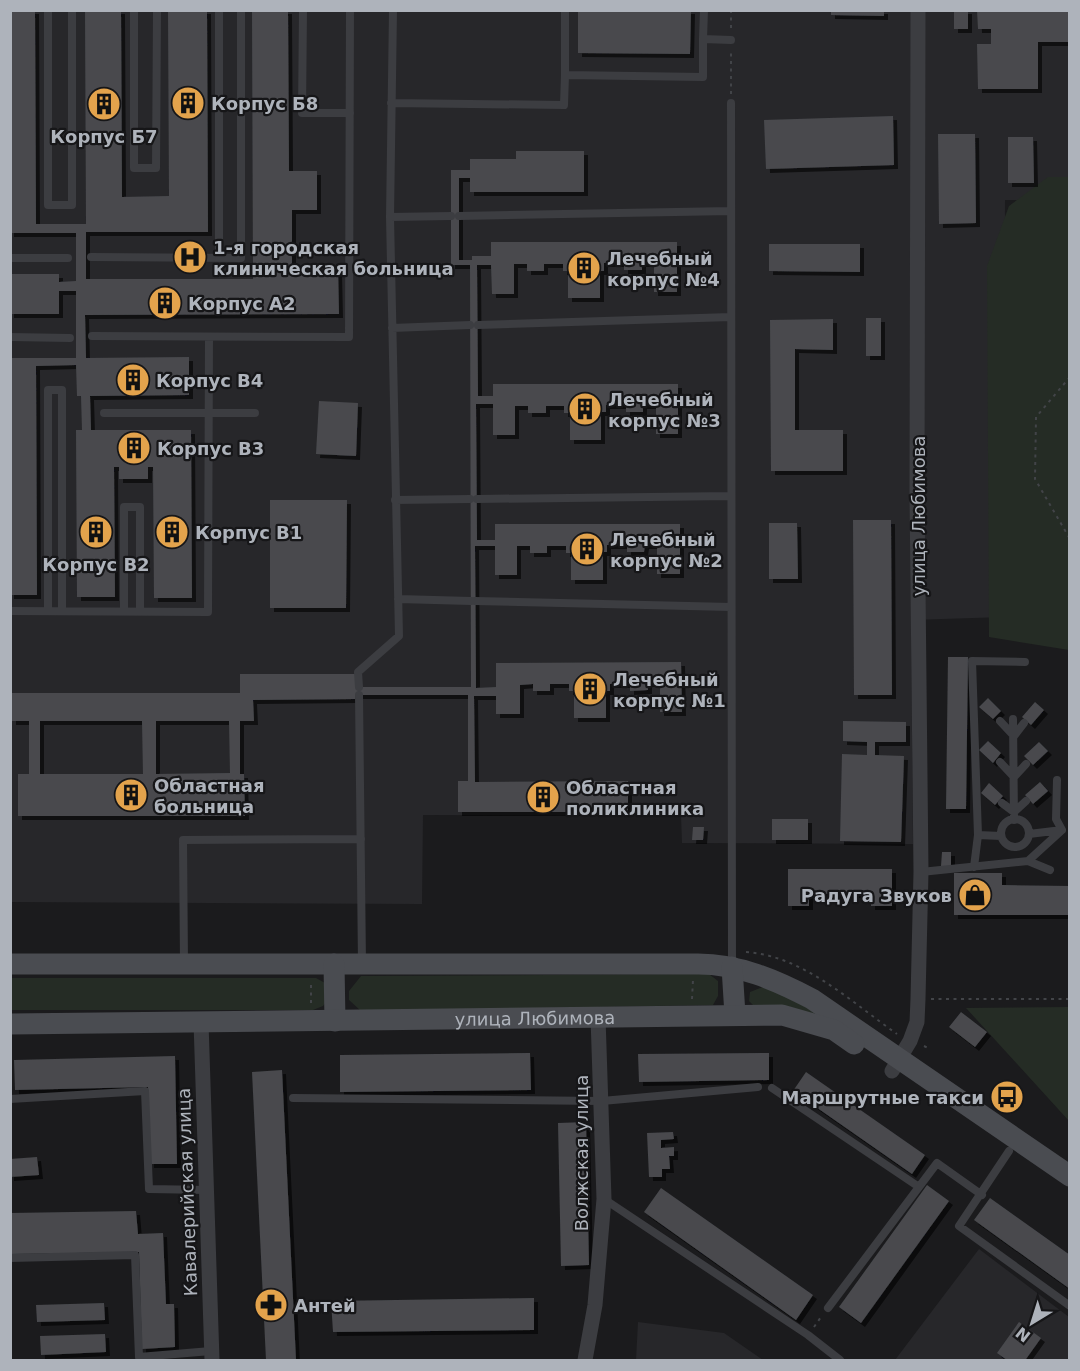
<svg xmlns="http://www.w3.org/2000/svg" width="1080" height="1371" font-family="'DejaVu Sans',sans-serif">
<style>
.built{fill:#27272a}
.green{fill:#252c25}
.building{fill:#48494d;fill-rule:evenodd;filter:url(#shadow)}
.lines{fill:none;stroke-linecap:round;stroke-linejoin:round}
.path{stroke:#424448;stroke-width:2;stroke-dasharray:3 4.5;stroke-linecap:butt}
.lane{stroke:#3c3d41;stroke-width:8}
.street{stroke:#3c3d41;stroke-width:15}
.secondary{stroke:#4a4c51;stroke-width:21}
.labels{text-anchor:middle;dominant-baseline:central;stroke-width:4.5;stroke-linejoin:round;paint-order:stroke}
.poi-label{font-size:18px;font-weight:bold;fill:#aeb3bb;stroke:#161618;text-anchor:start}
.street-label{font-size:18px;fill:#aeb3bb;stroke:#161618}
</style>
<defs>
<filter id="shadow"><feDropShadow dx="4" dy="4" stdDeviation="0" flood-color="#0009"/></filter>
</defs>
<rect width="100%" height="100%" fill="#1b1b1d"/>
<path class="built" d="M10,11H1069V200H1005L1004,617L911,620L913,844L682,843L681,816L423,815L422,904L11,902Z
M979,1249L1069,1317V1360H895Z
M638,1322L724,1333L763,1360H636Z"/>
<path class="green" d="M1048,177H1070L1069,650L989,637L987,266L1009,206Z
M709,974L718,981V996L713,1005L361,1011L349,1000V991L361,976Z
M10,978H316L325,983L329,998L323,1006L313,1010H11Z
M765,986L825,1017L753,1005L749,1001L750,992Z
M1069,1007H1070L1069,1121L966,1008Z"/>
<path class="building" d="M10,10H35L36,224H86L85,10H121L122,197L169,196L168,10H207L208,232H86V279H253L252,10H288L289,171H317V210H292V274H323V269H338L339,314L85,315L86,358L189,357V395L90,396L91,430H191L192,598H154L153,467H148V479H119V467H114L115,597H77L76,430H82L81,396H77L76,365L36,366L37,595H10V358H76V291H59V314H10V274H59V282L76,281V233H10Z
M578,10H691L690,54L578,53Z
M831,10H884V16L831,15Z
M954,10H968V29H954Z
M977,10H1070V42H1038V89H978L977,44H991V29H978Z
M893,116L894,165L766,169L764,120Z
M938,134H975L976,223L939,224Z
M1008,137H1033L1034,183H1008Z
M516,151H584V192H470V178H459V260H472V256H491V242H677V292H654V263H642V270H624V263H604V271H600V298H568V271H563V264H544V271H527V264H514V294H492L491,265H477L478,396H493V384H678V434H656V405H643V412H626V405H606V412H601V440H570V413H564V406H546V413H528V406H515V435H493V404H476L477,540H495V524H680V574H657V545H645L644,552H627V545H607V552H603V580H571V553H566V546H547V553H530V546H517V575H495V546H475L476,688L496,687V663L681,662L682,712H660V683H648V690L630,691V684H610V691H606V718H574V691H569V684H550V691H533V684L520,685V714H496V696H474L475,782L628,781V812H458V781H468V695H359L355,696V699L253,700L254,721H240V774H244L245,816H18V774H29V721H12V693H240V674H355V687H471L470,265H451V170H470V159H516ZM40,721H142L143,774H40ZM156,721H229L230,773L156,774Z
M769,244H860V272L769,271Z
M866,318H881V356H866Z
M833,319V350L795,349V430H843V471H771L770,320Z
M319,401L358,403L356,456L316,454Z
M270,500H347L346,608H270Z
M853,520H891L892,695H854Z
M769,523H797L798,579H769Z
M948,657H968L966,809H946Z
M988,698L1001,711L993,719L979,707Z
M1035,702L1044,710L1031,725L1022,717Z
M843,721L906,722V742H875V755L904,756L901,842L840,841L842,754L867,755V742L843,741Z
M988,741L1001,753L993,763L979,750Z
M1039,742L1048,751L1033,765L1024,756Z
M1040,782L1048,791L1033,804L1025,795Z
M989,783L1003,796L995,805L981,793Z
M772,819H808V840H772Z
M693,827H704L703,840H692Z
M942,852H951V866H941Z
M788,869H892V906H871V894H809V906H788Z
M954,873H1002V885L1070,886V915H954Z
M961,1012L987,1032L975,1047L949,1027Z
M530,1053L531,1090L340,1092V1055Z
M769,1053V1080L639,1082L638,1054Z
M175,1056L177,1164H150L148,1087L15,1090L14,1060Z
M282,1070L296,1360H266L252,1072Z
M806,1072L925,1155L912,1174L793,1091Z
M586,1122L589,1265L561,1266L558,1123Z
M673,1132L674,1139L661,1140V1148L674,1147V1156H669L670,1169H662V1177H649L647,1133Z
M37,1157L39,1175L10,1177V1159Z
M927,1185L949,1201L861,1323L839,1307Z
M661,1188L813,1295L796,1320L644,1212Z
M990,1198L1070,1255V1289L974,1220Z
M136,1211L138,1234L163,1233L166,1304H174L175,1347L142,1349L139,1252L10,1254V1213Z
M534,1298V1330L333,1332L331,1301Z
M104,1303L105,1320L37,1322L36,1305Z
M1019,1322L1041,1338L1026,1359L1029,1360H1007L997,1353Z
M105,1334L106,1352L41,1355L40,1336Z"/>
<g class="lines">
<path class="path" d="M731,10V31
M731,94V51
M1070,377L1036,417L1035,479L1070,539
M746,952C804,956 851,1002 897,1034
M692,999L693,980
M931,999H1070
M311,1003V981
M924,1046L930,1049
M814,1327L821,1317"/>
<path class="lane" d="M48,10V205H72V10
M134,10V168H156L157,10
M303,10L302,113H350
M703,39L704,10
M565,75V10
M391,103L564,105L565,75L703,77V39L731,40
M731,103L732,966
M459,216L731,211
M390,217L451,216
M91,257L241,258V10
M10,258H68
M219,258V10
M478,325L731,317
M392,328L470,325
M92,336L349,337L350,10
M10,337L70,338
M104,413H255
M477,499L731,496
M395,500L470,499
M398,599L471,601
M475,601L731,607
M10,611L208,612L209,337
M48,611V390H62V611
M124,611V507H140V611
M359,687L358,672L399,636L390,217L393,10
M359,695L362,964
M1013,719L1014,820
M1000,721L1014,736L1024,723
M1000,762L1014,777L1026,764
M1002,803L1014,812L1026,801
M1001 833a14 14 0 1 1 28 0a14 14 0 1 1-28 0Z
M1029,834L1062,830
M978,835L1001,836
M1028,861L1062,830L1056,819L1057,780
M974,867L978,835L972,661L1025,662
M921,872L1028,861L1050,870
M184,964L183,840L361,839
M772,1088L919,1187
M293,1098L602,1101L758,1087
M10,1099L145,1091L149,1189L207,1190
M1009,1151L959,1226L1070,1306
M604,1199L808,1335L840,1360
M10,1258L135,1255L139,1357L211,1351
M828,1308L937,1163L982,1195"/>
<path class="street" d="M201,1022L212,1360
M892,1071L910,1041L917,1022L918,999L921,872L917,492L918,10
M585,1360L595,1305L604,1199L598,1017"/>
<g class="secondary">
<path d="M10,964H698C739,964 776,980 812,999L1070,1176"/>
<path d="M334,964L335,1021"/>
<path d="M732,967L735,1015"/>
<path id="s1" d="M10,1024L782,1015L834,1030L854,1044"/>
</g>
</g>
<defs>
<symbol id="building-disc" viewBox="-11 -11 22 22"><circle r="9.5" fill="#e3a34c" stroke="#161618"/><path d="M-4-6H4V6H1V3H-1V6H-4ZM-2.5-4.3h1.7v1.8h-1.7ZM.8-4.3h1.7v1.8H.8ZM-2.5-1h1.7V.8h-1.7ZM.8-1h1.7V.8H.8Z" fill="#111"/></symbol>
<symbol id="hospital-disc" viewBox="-11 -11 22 22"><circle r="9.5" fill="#e3a34c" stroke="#161618"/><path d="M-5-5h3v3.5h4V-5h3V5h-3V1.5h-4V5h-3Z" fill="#111"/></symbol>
<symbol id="shop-disc" viewBox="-11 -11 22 22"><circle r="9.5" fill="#e3a34c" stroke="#161618"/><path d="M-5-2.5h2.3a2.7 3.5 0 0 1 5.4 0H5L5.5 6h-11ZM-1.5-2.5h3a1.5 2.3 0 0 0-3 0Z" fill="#111"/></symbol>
<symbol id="bus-disc" viewBox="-11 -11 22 22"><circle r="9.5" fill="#e3a34c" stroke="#161618"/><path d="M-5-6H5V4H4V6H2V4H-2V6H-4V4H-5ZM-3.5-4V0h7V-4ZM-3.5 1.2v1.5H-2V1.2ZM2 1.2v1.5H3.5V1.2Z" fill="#111"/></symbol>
<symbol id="pharmacy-disc" viewBox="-11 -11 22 22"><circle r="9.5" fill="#e3a34c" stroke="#161618"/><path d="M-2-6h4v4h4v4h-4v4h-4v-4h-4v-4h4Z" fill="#111"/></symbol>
</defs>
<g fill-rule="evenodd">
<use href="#building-disc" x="169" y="84" width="38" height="38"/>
<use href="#building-disc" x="85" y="85" width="38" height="38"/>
<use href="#hospital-disc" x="171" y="238" width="38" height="38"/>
<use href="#building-disc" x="565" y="249" width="38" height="38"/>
<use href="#building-disc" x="146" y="284" width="38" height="38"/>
<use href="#building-disc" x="114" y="361" width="38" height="38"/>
<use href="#building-disc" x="566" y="390" width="38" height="38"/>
<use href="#building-disc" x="115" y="429" width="38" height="38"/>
<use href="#building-disc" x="77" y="513" width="38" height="38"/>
<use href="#building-disc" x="153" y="513" width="38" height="38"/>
<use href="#building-disc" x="568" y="530" width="38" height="38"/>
<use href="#building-disc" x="571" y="670" width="38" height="38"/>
<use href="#building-disc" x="112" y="776" width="38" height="38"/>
<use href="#building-disc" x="524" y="778" width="38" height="38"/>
<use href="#shop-disc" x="956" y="876" width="38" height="38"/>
<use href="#bus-disc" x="988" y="1078" width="38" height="38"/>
<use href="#pharmacy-disc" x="252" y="1286" width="38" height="38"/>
</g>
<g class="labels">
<g class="poi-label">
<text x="211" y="103">Корпус Б8</text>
<text x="104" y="136" text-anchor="middle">Корпус Б7</text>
<text x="213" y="247">1-я городская<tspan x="213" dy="21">клиническая больница</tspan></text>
<text x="607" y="258">Лечебный<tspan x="607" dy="21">корпус №4</tspan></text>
<text x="188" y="303">Корпус А2</text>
<text x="156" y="380">Корпус В4</text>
<text x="608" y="399">Лечебный<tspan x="608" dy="21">корпус №3</tspan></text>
<text x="157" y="448">Корпус В3</text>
<text x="195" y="532">Корпус В1</text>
<text x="610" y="539">Лечебный<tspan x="610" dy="21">корпус №2</tspan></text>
<text x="96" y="564" text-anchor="middle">Корпус В2</text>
<text x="613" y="679">Лечебный<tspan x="613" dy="21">корпус №1</tspan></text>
<text x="154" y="785">Областная<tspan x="154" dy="21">больница</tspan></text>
<text x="566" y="787">Областная<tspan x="566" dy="21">поликлиника</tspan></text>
<text x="952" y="895" text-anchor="end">Радуга Звуков</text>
<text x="984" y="1097" text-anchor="end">Маршрутные такси</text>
<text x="294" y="1305">Антей</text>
</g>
<g class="street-label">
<text transform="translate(918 516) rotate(-90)">улица Любимова</text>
<text stroke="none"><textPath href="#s1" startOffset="525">улица Любимова</textPath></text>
<text transform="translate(581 1153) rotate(-90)">Волжская улица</text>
<text transform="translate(187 1192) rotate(-92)">Кавалерийская улица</text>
</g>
</g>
<rect width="1080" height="1371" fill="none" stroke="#aeb3bb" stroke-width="24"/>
<g transform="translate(1032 1323) rotate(218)" stroke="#161618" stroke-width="4.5" paint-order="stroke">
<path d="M0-4.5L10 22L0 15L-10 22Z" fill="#aeb3bb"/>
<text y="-9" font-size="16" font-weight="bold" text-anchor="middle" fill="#aeb3bb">N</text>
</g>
</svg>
